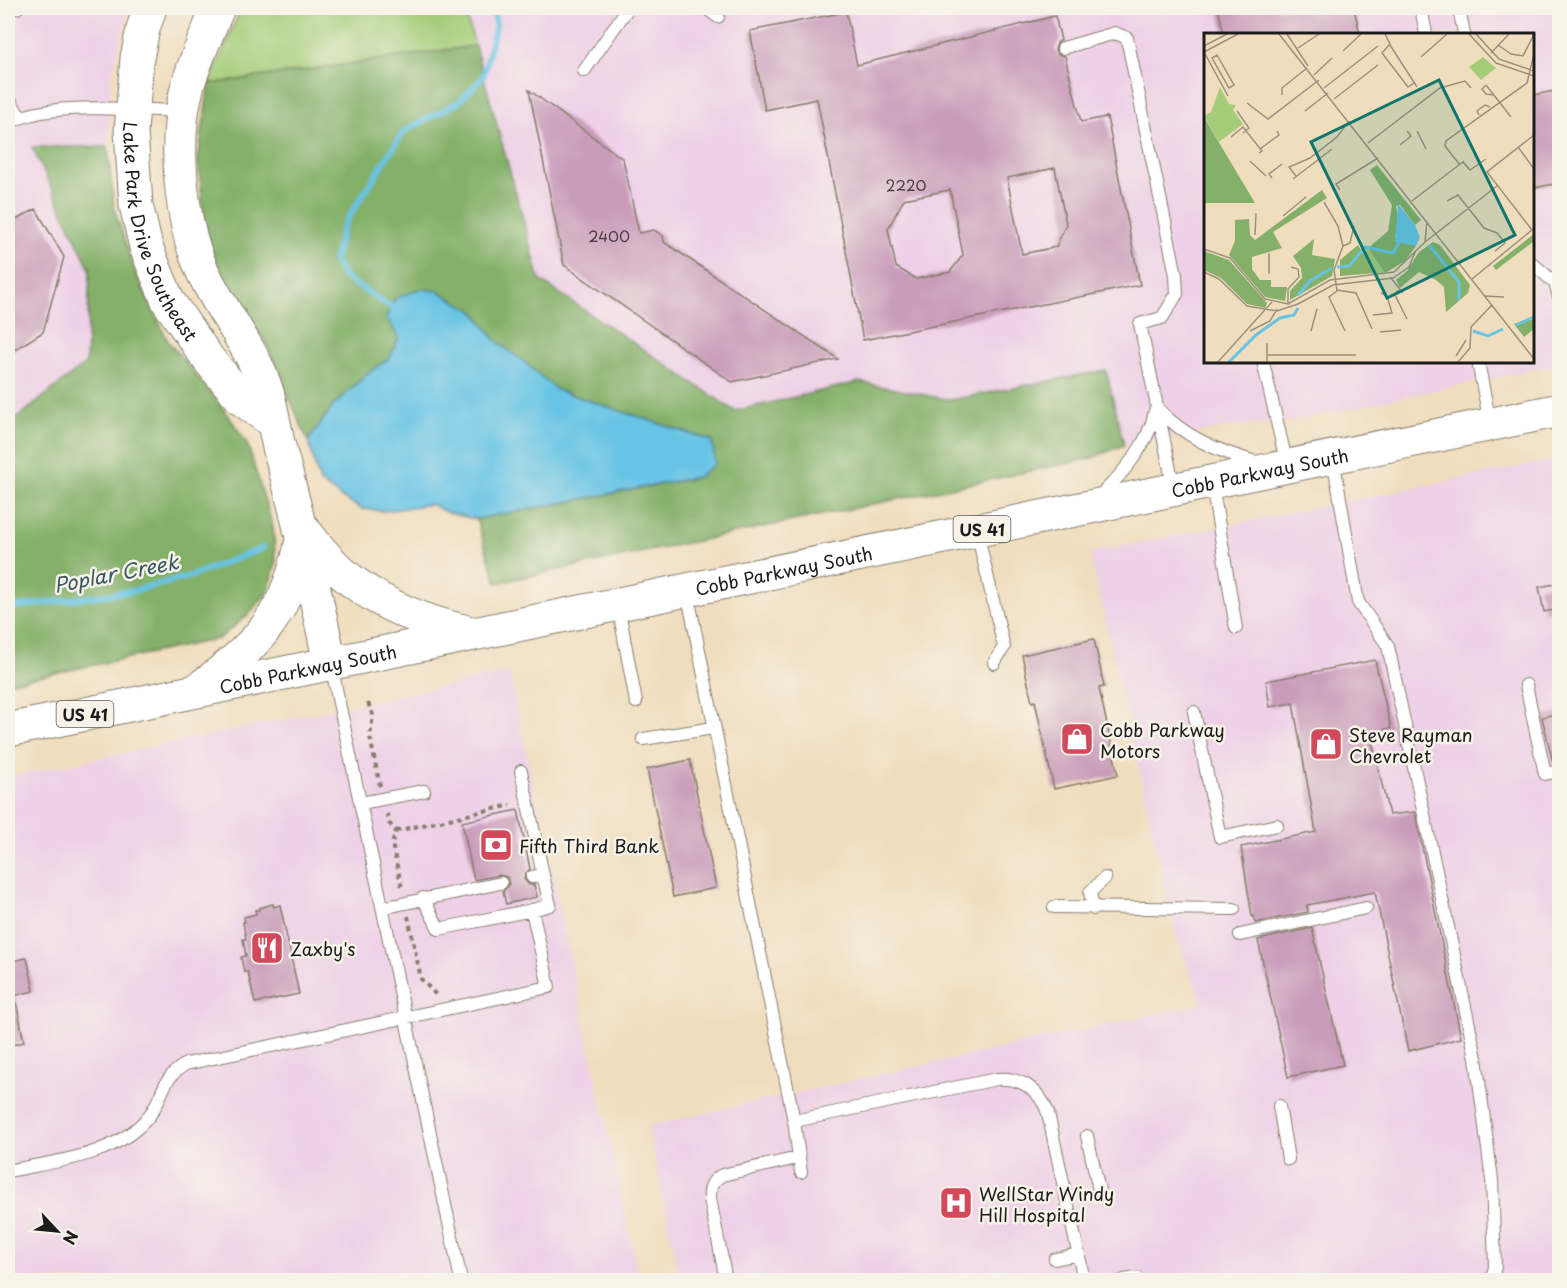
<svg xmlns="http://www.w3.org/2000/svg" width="1567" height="1288" font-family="'Playpen Sans',sans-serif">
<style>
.built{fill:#eed0e7;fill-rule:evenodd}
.green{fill:#a5cd79;stroke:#60744a;stroke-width:1.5}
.forest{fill:#84b069;stroke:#506642;stroke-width:1.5}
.water{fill:#67c4e5;stroke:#427080;stroke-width:1.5}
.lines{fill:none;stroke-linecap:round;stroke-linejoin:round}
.stream{stroke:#67c4e5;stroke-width:6}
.building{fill:#c99cba;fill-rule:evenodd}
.lane-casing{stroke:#867c6c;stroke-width:14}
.secondary-casing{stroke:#867c6c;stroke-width:35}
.primary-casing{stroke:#867c6c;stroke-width:35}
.path{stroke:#867c6c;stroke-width:4;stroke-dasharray:4.5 4.5;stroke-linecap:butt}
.lane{stroke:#fff;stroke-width:12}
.secondary{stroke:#fff;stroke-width:33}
.primary{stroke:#fff;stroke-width:33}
.labels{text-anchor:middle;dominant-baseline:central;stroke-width:5;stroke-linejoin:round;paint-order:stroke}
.number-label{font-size:15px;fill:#473c44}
.shield{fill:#f7f3e8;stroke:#5e5c59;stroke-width:1.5}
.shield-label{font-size:16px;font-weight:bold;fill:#1c1c1c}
.street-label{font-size:18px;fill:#1c1c1c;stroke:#f7f3e8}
.poi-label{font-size:18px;fill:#1c1c1c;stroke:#f7f3e8;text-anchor:start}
.water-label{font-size:20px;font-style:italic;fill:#365762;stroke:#f7f3e8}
.inset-river{fill:none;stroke:#67c4e5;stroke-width:3}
.inset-road{fill:none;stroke:#9b907d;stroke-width:1.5}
.view{fill:#0f766e;fill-opacity:0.15;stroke:#0f766e;stroke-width:3}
.inset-edge{fill:none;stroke:#1c1c1c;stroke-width:3}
</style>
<rect width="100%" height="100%" fill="#f7f3e8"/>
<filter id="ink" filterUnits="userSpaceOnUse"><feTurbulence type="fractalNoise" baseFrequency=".0167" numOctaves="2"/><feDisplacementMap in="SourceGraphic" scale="12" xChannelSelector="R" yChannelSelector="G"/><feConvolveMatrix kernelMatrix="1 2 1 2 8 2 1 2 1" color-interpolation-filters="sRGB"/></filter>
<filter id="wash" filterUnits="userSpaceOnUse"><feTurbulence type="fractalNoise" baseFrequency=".008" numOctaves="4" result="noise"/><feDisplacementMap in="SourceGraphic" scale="24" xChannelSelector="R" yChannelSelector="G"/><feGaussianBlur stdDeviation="1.35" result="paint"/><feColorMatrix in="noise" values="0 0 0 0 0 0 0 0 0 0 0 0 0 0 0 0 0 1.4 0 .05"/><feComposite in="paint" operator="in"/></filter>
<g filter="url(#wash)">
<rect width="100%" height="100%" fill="#f0ddbd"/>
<path class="built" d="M8,8H129L111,79L108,147H33L90,269L86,363L8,425Z
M464,8H1559V364L1286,422L1241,425L1124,445L1105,370L950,400L859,382L735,411L540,280ZM1206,34H1532V362H1206Z
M1559,459V1280H680L648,1126L1202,1004L1176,935L1090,553Z
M509,673L639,1280H8V777Z"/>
<path class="green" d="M266,8H464L475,46L209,84L240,11Z"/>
<path class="forest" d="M475,46L540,280L735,411L859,382L950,400L1106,370L1124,445L1089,459L497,583L476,519L698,477L712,441L557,390L523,361L496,341L475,312L399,337L390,358L368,373L333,406L308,441L265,341L227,290L206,236L198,160L209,84Z
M32,147H108L114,208L135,272L168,341L225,411L247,443L273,527L276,562L269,591L247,616L218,639L8,683V425L86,363L90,269Z"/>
<path class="water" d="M419,289L438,291L475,312L496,341L523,361L557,390L712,441L715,463L698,477L476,519L448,513L431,504L385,511L362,509L342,498L320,482L308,441L333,406L368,373L390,358L399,337L386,317L395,299Z"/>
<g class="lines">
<path class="stream" d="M396,312L391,307L345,278L334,261L343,226L404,131L459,102L483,77L496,25L493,8
M8,608L133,591L191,576L263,548"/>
</g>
<g id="blocks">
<path class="building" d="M1218,8H1354L1360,34H1224Z
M846,12L857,65L1055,16L1061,40L1057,43L1055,50L1058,54L1065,56L1081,122L1107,117L1140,285L863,340L817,99L765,110L750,31ZM1055,168L1066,224L1056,247L1022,254L1007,178ZM950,190L963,255L950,272L916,279L896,267L888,229L904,199Z
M529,90L623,159L639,233L654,230L663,236L664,242L838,359L732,382L564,265Z
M1560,90V183L1533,188V95Z
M36,209L64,257L43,332L8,354V224Z
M1560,583V609L1544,612L1539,587Z
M1094,639L1104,687L1099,688L1118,775L1054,789L1035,701L1032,702L1022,655Z
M1375,660L1391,728L1370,733L1389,815L1415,812L1461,1038L1408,1051L1375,892L1307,905L1308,912L1255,923L1253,916H1252L1241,847L1316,832L1293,703L1270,707L1266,681Z
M1560,713V762L1553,763L1542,717Z
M690,760L716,888L673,897L647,769Z
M518,810L530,869L525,874L524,879L529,885H534L537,897L506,904L503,891L509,885L507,877L499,875L474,880L462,822Z
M273,904L274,907L280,905L299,994L255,1003L248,972H244L241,957L246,956L243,939H246L243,922H245L244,917L256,914L255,910H259V908Z
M1312,928L1343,1065L1288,1077L1258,940Z
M27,958L34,991L8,997L15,996L24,1042L8,1046V962Z"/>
</g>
</g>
<g filter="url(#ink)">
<use href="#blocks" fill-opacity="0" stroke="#867c6c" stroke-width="1.5"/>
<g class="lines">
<defs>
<path id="lane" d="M8,8H17
M706,8L718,17
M1421,8L1426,34
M1459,8L1464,34
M1063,48L1115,33L1127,38L1176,275L1177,294L1162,318L1140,324L1174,489
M584,71L628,8
M8,97L20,117
M8,124C43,100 136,110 180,111
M1532,263L1555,283L1560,301
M1263,362L1287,465
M1478,362L1490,423
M1157,408C1185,438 1220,452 1259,463
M1333,458L1358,602L1388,646L1476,1058L1492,1180L1495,1266L1492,1280
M1212,484L1236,628
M1098,498C1122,474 1149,445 1155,411
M977,532L1004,647L994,663
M687,591L794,1121L801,1172
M618,605L636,702
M331,665L461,1280
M1526,685L1545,774L1559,771
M1194,712L1220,837L1277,825
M643,739L714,728
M521,771L543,875L532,877
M361,803L424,791
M423,898L439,929L532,910L550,905L543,875
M1054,907L1234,909
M382,908L501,883
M1093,909L1090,892L1105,878
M1240,935L1366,908
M1279,1106L1288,1159
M794,1121L997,1079C1021,1077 1040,1090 1048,1113L1084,1280
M1087,1136L1099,1190
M8,1171C55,1161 116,1157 149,1116C165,1095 160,1079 186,1064L549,987L532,910
M1055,1259L1079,1254
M726,1280L710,1199C709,1187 712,1181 722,1175L798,1158
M1124,1280L1137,1278"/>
<g id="secondary">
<path id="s1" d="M150,8L143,29L137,58L131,131L136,205L146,247L168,301L209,360L243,400L273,422"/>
<path d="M218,8C207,34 195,60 187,88C173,140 180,221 202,270C220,310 250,344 265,386C272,405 274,427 279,447C299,519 315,591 330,663"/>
</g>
<g id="primary">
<path d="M301,526C316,546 332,566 352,581C386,607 430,624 472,633"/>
<path d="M201,687C262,641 288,613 303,536"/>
<path id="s2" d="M8,730L1560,410"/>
</g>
</defs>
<use href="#lane" class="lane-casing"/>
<use href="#secondary" class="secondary-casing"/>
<use href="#primary" class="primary-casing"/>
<path class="path" d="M368,703L373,715L370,737L380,786
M387,814L389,823L396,831L392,844L402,888
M396,831L511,805
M408,916L421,979L438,997"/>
<use href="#lane" class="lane"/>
<use href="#secondary" class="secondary"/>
<use href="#primary" class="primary"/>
</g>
</g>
<defs>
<symbol id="shop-square" viewBox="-11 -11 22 22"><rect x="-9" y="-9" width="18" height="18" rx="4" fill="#d1495b" stroke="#f7f3e8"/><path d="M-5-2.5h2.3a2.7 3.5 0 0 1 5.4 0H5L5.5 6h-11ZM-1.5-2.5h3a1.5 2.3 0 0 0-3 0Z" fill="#fff"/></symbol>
<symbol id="bank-square" viewBox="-11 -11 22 22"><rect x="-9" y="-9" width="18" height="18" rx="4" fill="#d1495b" stroke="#f7f3e8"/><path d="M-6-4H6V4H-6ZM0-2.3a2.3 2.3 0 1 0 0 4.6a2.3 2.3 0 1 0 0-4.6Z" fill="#fff"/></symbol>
<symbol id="restaurant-square" viewBox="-11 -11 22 22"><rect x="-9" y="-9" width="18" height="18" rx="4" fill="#d1495b" stroke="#f7f3e8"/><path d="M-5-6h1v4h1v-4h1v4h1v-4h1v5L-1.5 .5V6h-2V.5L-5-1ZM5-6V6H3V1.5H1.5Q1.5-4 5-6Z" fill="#fff"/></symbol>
<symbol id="hospital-square" viewBox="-11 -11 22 22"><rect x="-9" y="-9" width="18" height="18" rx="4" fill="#d1495b" stroke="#f7f3e8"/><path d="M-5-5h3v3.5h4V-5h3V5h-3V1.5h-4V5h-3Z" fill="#fff"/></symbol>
</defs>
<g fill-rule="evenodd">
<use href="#shop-square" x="1058" y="720" width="38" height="38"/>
<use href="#shop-square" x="1307" y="725" width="38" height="38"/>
<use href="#bank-square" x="477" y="826" width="38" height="38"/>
<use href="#restaurant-square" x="248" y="929" width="38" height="38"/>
<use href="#hospital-square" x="937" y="1184" width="38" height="38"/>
</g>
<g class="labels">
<g class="number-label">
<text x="906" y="184">2220</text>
<text x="609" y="235">2400</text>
</g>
<g class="shield">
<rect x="953.5" y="516" width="57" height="26" rx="4.5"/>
<rect x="56.5" y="701" width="57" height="26" rx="4.5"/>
</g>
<g class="shield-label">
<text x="982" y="529">US 41</text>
<text x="85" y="714">US 41</text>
</g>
<g class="street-label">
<text stroke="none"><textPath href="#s1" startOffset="231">Lake Park Drive Southeast</textPath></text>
<text stroke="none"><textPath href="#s2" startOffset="1278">Cobb Parkway South</textPath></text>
<text stroke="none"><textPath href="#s2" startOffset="792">Cobb Parkway South</textPath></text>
<text stroke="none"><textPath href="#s2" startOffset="306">Cobb Parkway South</textPath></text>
</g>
<g class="poi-label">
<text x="1100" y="729">Cobb Parkway<tspan x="1100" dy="21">Motors</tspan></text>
<text x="1349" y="734">Steve Rayman<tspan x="1349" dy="21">Chevrolet</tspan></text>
<text x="519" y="845">Fifth Third Bank</text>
<text x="290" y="948">Zaxby's</text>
<text x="979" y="1193">WellStar Windy<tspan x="979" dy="21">Hill Hospital</tspan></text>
</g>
<g class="water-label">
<text transform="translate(116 573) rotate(-11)">Poplar Creek</text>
</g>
</g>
<g transform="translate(1204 33)">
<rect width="330" height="330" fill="#f0ddbd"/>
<path d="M279,24L292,35L277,47L265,34ZM16,54L25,71L32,72L29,77L39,91L15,109L0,83L7,79ZM164,215L181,240H172L159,220Z" fill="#a5cd79"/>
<path d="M0,85L1,86L51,170H0ZM173,132L217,187L211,192L196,172L192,173L195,191L191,203L212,213L201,228L181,240L164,215L184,198L188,172L166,137ZM118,157L123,165L69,199L78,215L48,224V236L56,247H67V254H83L81,268L61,264L25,222L31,208V187L45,186L46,202L51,207ZM330,201V208L292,237L289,233ZM110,206L108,222L131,226L128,243L86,267V258L98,245L97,235L89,223ZM229,209L236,212L266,252L264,260L242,279L240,254L232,247L215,239L196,255L192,247L203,238L215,219ZM154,212L172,240L136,243V227ZM0,218L25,227L63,270L61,275L43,271L17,245L0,237ZM330,283V296L320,304L310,291Z" fill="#84b069"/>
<path d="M194,171L211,192L216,204L212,213L191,209Z" fill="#67c4e5"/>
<path class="inset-river" d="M225,212L255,249V267M133,234L145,233L161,214L189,220L195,210M94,262L106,248L128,235M312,292L330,284M269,298L284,303L299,296M25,329L52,302L76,285L90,282L94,275"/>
<path class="inset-road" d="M75,1L330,326M83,1L104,33M181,1L186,11L178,20L204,54L210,50M265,1L292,30L330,43M272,1L295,26L330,38M186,12L213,54M294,12L307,21L319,23L330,1M0,13L23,1M94,15L115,1M139,18L157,1M0,19L24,63M0,19L34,1M287,20L305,1M13,22L30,52L25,55L8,25ZM217,24L243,1M110,42L128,25M282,52L307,84M282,52L278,56L282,61L290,62M120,55L174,13M78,62V55L103,35M130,66L174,32M43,70L64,86L115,47M33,78L45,95L39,100M101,78L124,60M275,82L273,78L281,72L286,74M213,98L222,116M27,104L39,94L58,118L55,120M164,110L236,55L261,48L267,55M196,112L207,103L203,98M314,114L330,136M56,116L75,102L73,98M46,128L62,143M259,129L266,137L282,126M256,132L241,113L242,108L323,50L330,21M92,143L85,134L106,125L133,104L145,88M68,145L65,141L78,131M89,146L128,116M136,157L132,151L174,125M208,168L260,128M243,168L254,162L280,195L293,200L301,210L291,218M120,169L134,193L139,213L130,237L133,258L125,264L141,298M79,183L102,164M51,202L52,180M221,209L223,188M139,213L146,210L150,193M0,216L26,225L61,266L84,271L126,247L190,239L221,209L293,153M0,239L15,246L43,273L73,278L94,271L129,252L189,245L205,234L212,217M65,241V220M186,244L199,260M268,246L328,197L283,139L330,102M133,257L152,260L168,296M194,257L191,262L203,286M281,263L300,264M84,272V256L95,244L94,236L87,234M169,282L188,280L183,263L177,260M46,298L66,288L73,276M107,298L113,276M176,299L197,297M63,322H152M252,323L262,307M14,329L68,269M63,329V310M254,329L266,315L267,294L288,272"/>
<path class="view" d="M235,47L311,202L183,265L107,109Z"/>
<rect width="330" height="330" class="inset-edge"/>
</g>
<rect width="1567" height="1288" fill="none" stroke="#f7f3e8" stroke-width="30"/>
<g transform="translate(57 1231) rotate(116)" stroke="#f7f3e8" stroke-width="4.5" paint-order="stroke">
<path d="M0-4.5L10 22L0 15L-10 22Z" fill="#1c1c1c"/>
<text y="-9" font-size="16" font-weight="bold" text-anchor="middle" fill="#1c1c1c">N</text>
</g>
</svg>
